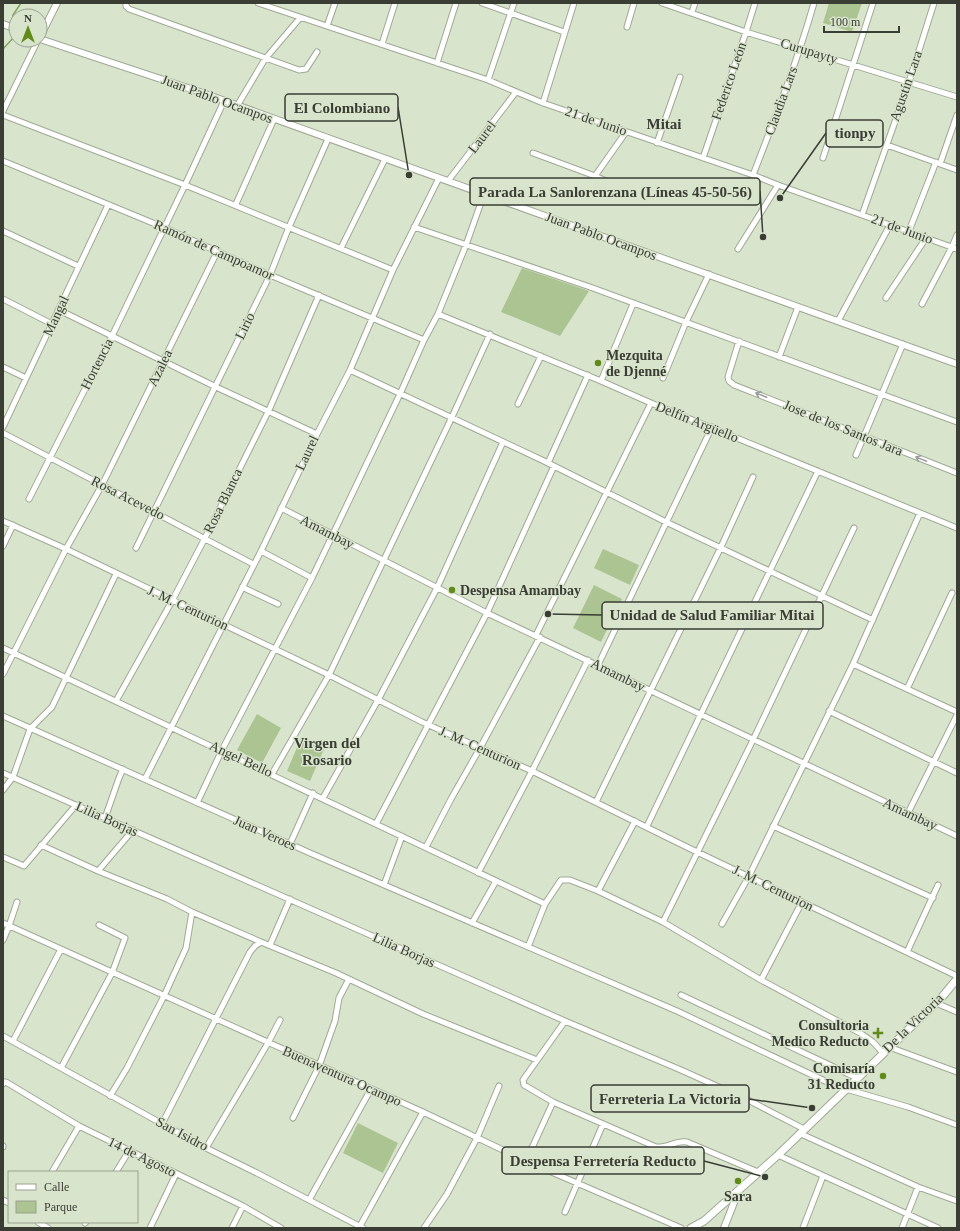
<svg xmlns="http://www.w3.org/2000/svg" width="960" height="1231" font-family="Georgia,serif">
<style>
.green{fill:#acc491}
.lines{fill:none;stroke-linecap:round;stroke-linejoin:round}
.stream{stroke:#86a460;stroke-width:1.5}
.minor-casing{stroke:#9fa994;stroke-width:7}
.tertiary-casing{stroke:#9fa994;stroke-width:8}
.secondary-casing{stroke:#9fa994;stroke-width:9}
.minor{stroke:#fff;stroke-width:5}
.tertiary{stroke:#fff;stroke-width:6}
.secondary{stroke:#fff;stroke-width:7}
.oneway{stroke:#9c9e9a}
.poi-dot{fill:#618b18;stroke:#d9e4cd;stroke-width:1.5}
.labels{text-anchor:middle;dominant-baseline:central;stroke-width:3;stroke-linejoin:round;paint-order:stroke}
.street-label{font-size:14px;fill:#393d34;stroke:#d9e4cd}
.poi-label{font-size:14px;font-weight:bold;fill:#393d34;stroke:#d9e4cd;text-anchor:start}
.neighbourhood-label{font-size:15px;font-weight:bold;fill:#393d34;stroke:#d9e4cd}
.leader{fill:none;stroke:#393d34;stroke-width:1.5}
.callout-dot{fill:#393d34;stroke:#d9e4cd;stroke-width:1.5}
.callout{fill:#d9e4cd;stroke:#393d34;stroke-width:1.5}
.callout-label{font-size:15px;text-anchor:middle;font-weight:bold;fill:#393d34}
</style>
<rect width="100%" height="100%" fill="#d9e4cd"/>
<path class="green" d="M829,3H862L852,32L823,23Z
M522,268L589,291L560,336L501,312Z
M603,549L639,565L630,585L594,568Z
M594,585L622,599L601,642L573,628Z
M257,714L281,728L262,763L237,750Z
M301,738L324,749L310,781L287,771Z
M358,1123L398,1143L383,1173L343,1153Z"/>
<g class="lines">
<path class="stream" d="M12,23L13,15L21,3
M3,49L14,37V33"/>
<defs>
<path id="minor" d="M126,3V6L129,9L299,70L306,69L317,52
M258,3L488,80L543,103L753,175L778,185L957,249
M482,3L564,32
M662,3L746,32L957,97
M692,12L695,3
M327,26L335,3
M627,27L634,3
M382,44L395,3
M437,63L456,3
M488,80L514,3
M543,103L574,3
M237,106L265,59L300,18
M3,111L38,40
M3,115L185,185L224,101
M657,143L680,77
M887,145L957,170
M533,153L595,176L619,187
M703,158L746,32L755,3
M823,158L873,3
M3,161L165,228L270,275L424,340
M940,164L957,115
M753,175C775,118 797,62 814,3
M595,176L626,132
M448,181L516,92
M236,204L274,119
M862,215L909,82L934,3
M414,227L590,287L957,422
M3,231L78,266
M909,231L936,162
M341,248L385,159
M738,249L778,185
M886,298L926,238
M3,299L52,324
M922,304L952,247L957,235
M59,310L216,387L317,434
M438,314L601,381L651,403L957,528
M838,321L890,225
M739,341L728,377L729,381L734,385L957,473
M779,357L798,307
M3,367L26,378
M350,370L544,461L666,522L873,620
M663,378L686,322L709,274
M601,381L633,304
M518,404L541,356
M3,427L108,205
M3,433L253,564
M856,455L903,344
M548,463L588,375
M29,499L112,336L185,185L393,270
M281,508L487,613L957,836
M3,521L66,549L329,675L422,722L532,771L697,852L957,976
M3,546L13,525
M136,548L270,275L289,227L328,139
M261,551L312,578
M242,587L278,604
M536,635L651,403
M3,648L545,904
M853,664L957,712
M598,665L712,427
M3,674L66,549L102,485L217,252
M907,689L952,593
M116,701L172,601L205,538L269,410L319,295
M829,711L957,773
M3,716L310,853L677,1011L827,1082L846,1089L908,1107L957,1125
M3,773L565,1021L681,1070L750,1101L804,1129
M272,774L329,675L452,417L490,334
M145,779L261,551L317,434L350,370L393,270L439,178
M3,790L13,777L30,729L52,707L116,574
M323,798L378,700L437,588L503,442
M596,802L721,547L753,477
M197,803L222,750L312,578L400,394L424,340L438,314L466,245L484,194
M908,813L957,715
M105,818L119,778L123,769
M376,824L487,613L554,466
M647,826L818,471
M773,826L933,898
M290,844L313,793
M41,845L98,871
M426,847L451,799L480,748L540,637
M3,857L24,866L76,805
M478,873L532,771L588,660
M384,885L402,836
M598,891L635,821
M192,912L261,942
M663,922L753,740L854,528
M3,923L423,1112L526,1161L681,1228
M472,923L496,881
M722,924L749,876L853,664L920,513
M3,940L9,926L17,902
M270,945L290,899
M528,947L545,904L561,880H570L598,891L663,922L761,980L860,1033L873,1042L883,1053
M907,952L938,885
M761,980L802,902
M681,995L857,1078
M936,1003L957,1012
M565,1021L523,1080L524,1085L553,1102L656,1147C668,1148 676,1140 687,1142L758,1172
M3,1036L206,1148L257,1173L363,1228
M13,1041L61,949
M889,1047L957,1072
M61,1068L112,973L125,938L99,925
M3,1084L4,1082H6L79,1126L243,1206L281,1228
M110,1096L127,1068L164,996L186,948L192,912L167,899L98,871L133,830
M293,1118L319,1066L335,1021L339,998L349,979
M162,1124L250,952L255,946L261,942L336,973L423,1014L537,1060
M799,1133L918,1187L957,1201
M3,1146V1147
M206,1148L268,1043L280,1020
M778,1155L938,1228
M526,1161L553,1102
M52,1172L79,1126
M116,1172L129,1151
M3,1200L9,1203
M309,1200L371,1089
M565,1212L603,1124
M38,1222L48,1228
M85,1223L86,1222
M360,1226L423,1112
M150,1228L176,1174
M232,1228L243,1206
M424,1228L447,1194L477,1138L499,1086
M803,1228L823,1176
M902,1228L918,1187"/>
<path id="tertiary" d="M3,24L16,29
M40,37L57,3
M40,39L200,92L957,364
M724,1228L739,1190"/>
<path id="secondary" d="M691,1228L704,1221L778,1155L942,997L957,979"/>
</defs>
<use href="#minor" class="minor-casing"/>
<use href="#tertiary" class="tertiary-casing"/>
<use href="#secondary" class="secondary-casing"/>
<use href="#minor" class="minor"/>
<use href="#tertiary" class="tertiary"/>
<use href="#secondary" class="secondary"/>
</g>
<defs><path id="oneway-shaft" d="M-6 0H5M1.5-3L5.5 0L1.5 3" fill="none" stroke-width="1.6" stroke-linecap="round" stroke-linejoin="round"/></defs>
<g class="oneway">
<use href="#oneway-shaft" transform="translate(761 395) rotate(-158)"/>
<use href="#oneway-shaft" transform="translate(921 459) rotate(-158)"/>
</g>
<g class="poi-dot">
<circle cx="598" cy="363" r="4"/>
<circle cx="452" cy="590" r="4"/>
<path d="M876 1027h4v4h4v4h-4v4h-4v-4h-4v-4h4z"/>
<circle cx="883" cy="1076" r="4"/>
<circle cx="738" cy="1181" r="4"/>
</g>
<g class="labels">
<g class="street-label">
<text transform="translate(809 51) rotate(17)">Curupayty</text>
<text transform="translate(729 81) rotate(-71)">Federico León</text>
<text transform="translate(906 86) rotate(-71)">Agustín Lara</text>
<text transform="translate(217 99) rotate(20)">Juan Pablo Ocampos</text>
<text transform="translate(781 101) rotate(-70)">Claudia Lars</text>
<text transform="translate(596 121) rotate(19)">21 de Junio</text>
<text transform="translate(482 137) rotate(-53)">Laurel</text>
<text transform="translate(902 229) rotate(20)">21 de Junio</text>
<text transform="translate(601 236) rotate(20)">Juan Pablo Ocampos</text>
<text transform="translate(214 250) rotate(24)">Ramón de Campoamor</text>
<text transform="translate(56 316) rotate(-65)">Mangal</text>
<text transform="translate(245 326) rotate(-64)">Lirio</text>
<text transform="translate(97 364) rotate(-63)">Hortencia</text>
<text transform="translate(160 368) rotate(-64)">Azalea</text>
<text transform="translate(697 422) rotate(22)">Delfín Argüello</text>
<text transform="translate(843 428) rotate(22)">Jose de los Santos Jara</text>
<text transform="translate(307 453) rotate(-65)">Laurel</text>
<text transform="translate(128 498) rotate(27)">Rosa Acevedo</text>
<text transform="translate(223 501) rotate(-64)">Rosa Blanca</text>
<text transform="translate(327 532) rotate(27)">Amambay</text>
<text transform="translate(188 608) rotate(25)">J. M. Centurion</text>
<text transform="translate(618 675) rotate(26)">Amambay</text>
<text transform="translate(480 748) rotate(24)">J. M. Centurion</text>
<text transform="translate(241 759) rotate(25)">Angel Bello</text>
<text transform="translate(910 814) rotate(25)">Amambay</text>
<text transform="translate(107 819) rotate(24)">Lilia Borjas</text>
<text transform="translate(265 833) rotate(24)">Juan Veroes</text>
<text transform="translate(773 888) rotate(26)">J. M. Centurion</text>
<text transform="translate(404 950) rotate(24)">Lilia Borjas</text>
<text transform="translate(913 1023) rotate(-44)">De la Victoria</text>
<text transform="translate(342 1076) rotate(24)">Buenaventura Ocampo</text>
<text transform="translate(182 1134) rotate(28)">San Isidro</text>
<text transform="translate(142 1157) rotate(26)">14 de Agosto</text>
</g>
<g class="poi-label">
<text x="606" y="355">Mezquita<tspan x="606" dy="16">de Djenné</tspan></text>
<text x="460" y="590">Despensa Amambay</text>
<text x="869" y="1025" text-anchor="end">Consultoria<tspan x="869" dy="16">Medico Reducto</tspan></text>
<text x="875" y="1068" text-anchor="end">Comisaría<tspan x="875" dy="16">31 Reducto</tspan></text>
<text x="738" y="1196" text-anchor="middle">Sara</text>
</g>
<g class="neighbourhood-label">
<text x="664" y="124">Mitai</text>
<text x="327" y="743">Virgen del<tspan x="327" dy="17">Rosario</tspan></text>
</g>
</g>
<path class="leader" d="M409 175L398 107M780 198L826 133M763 237L760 191M548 614L602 615M812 1108L749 1099M765 1177L704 1161"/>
<g class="callout-dot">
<circle cx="409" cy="175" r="4"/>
<circle cx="780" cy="198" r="4"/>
<circle cx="763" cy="237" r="4"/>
<circle cx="548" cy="614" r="4"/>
<circle cx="812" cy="1108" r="4"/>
<circle cx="765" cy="1177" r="4"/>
</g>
<g class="callout">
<rect x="285" y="94" width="113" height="27" rx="4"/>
<rect x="826" y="120" width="57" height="27" rx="4"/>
<rect x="470" y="178" width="290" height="27" rx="4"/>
<rect x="602" y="602" width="221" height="27" rx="4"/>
<rect x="591" y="1085" width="158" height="27" rx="4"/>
<rect x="502" y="1147" width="202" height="27" rx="4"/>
</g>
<g class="callout-label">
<text x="342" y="113">El Colombiano</text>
<text x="855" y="138">tionpy</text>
<text x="615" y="197">Parada La Sanlorenzana (Líneas 45-50-56)</text>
<text x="712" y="620">Unidad de Salud Familiar Mitai</text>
<text x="670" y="1104">Ferreteria La Victoria</text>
<text x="603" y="1166">Despensa Ferretería Reducto</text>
</g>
<rect width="960" height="1231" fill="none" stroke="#393d34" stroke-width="8"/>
<rect x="8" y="1171" width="130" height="52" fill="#d9e4cd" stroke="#99a190"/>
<rect x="16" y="1184" width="20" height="6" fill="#ffffff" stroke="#99a190"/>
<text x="44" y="1191" font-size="12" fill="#393d34">Calle</text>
<rect x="16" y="1201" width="20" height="12" fill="#acc491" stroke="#99a190"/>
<text x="44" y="1211" font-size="12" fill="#393d34">Parque</text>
<g transform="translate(28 28)"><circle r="19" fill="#d9e4cd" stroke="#99a190"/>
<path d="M0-3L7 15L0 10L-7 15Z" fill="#618b18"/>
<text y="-6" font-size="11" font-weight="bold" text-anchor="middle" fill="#393d34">N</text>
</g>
<path d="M824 26v6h75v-6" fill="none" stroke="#393d34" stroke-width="2"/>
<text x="830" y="26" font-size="12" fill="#393d34" stroke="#d9e4cd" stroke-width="3" paint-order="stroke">100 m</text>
</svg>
